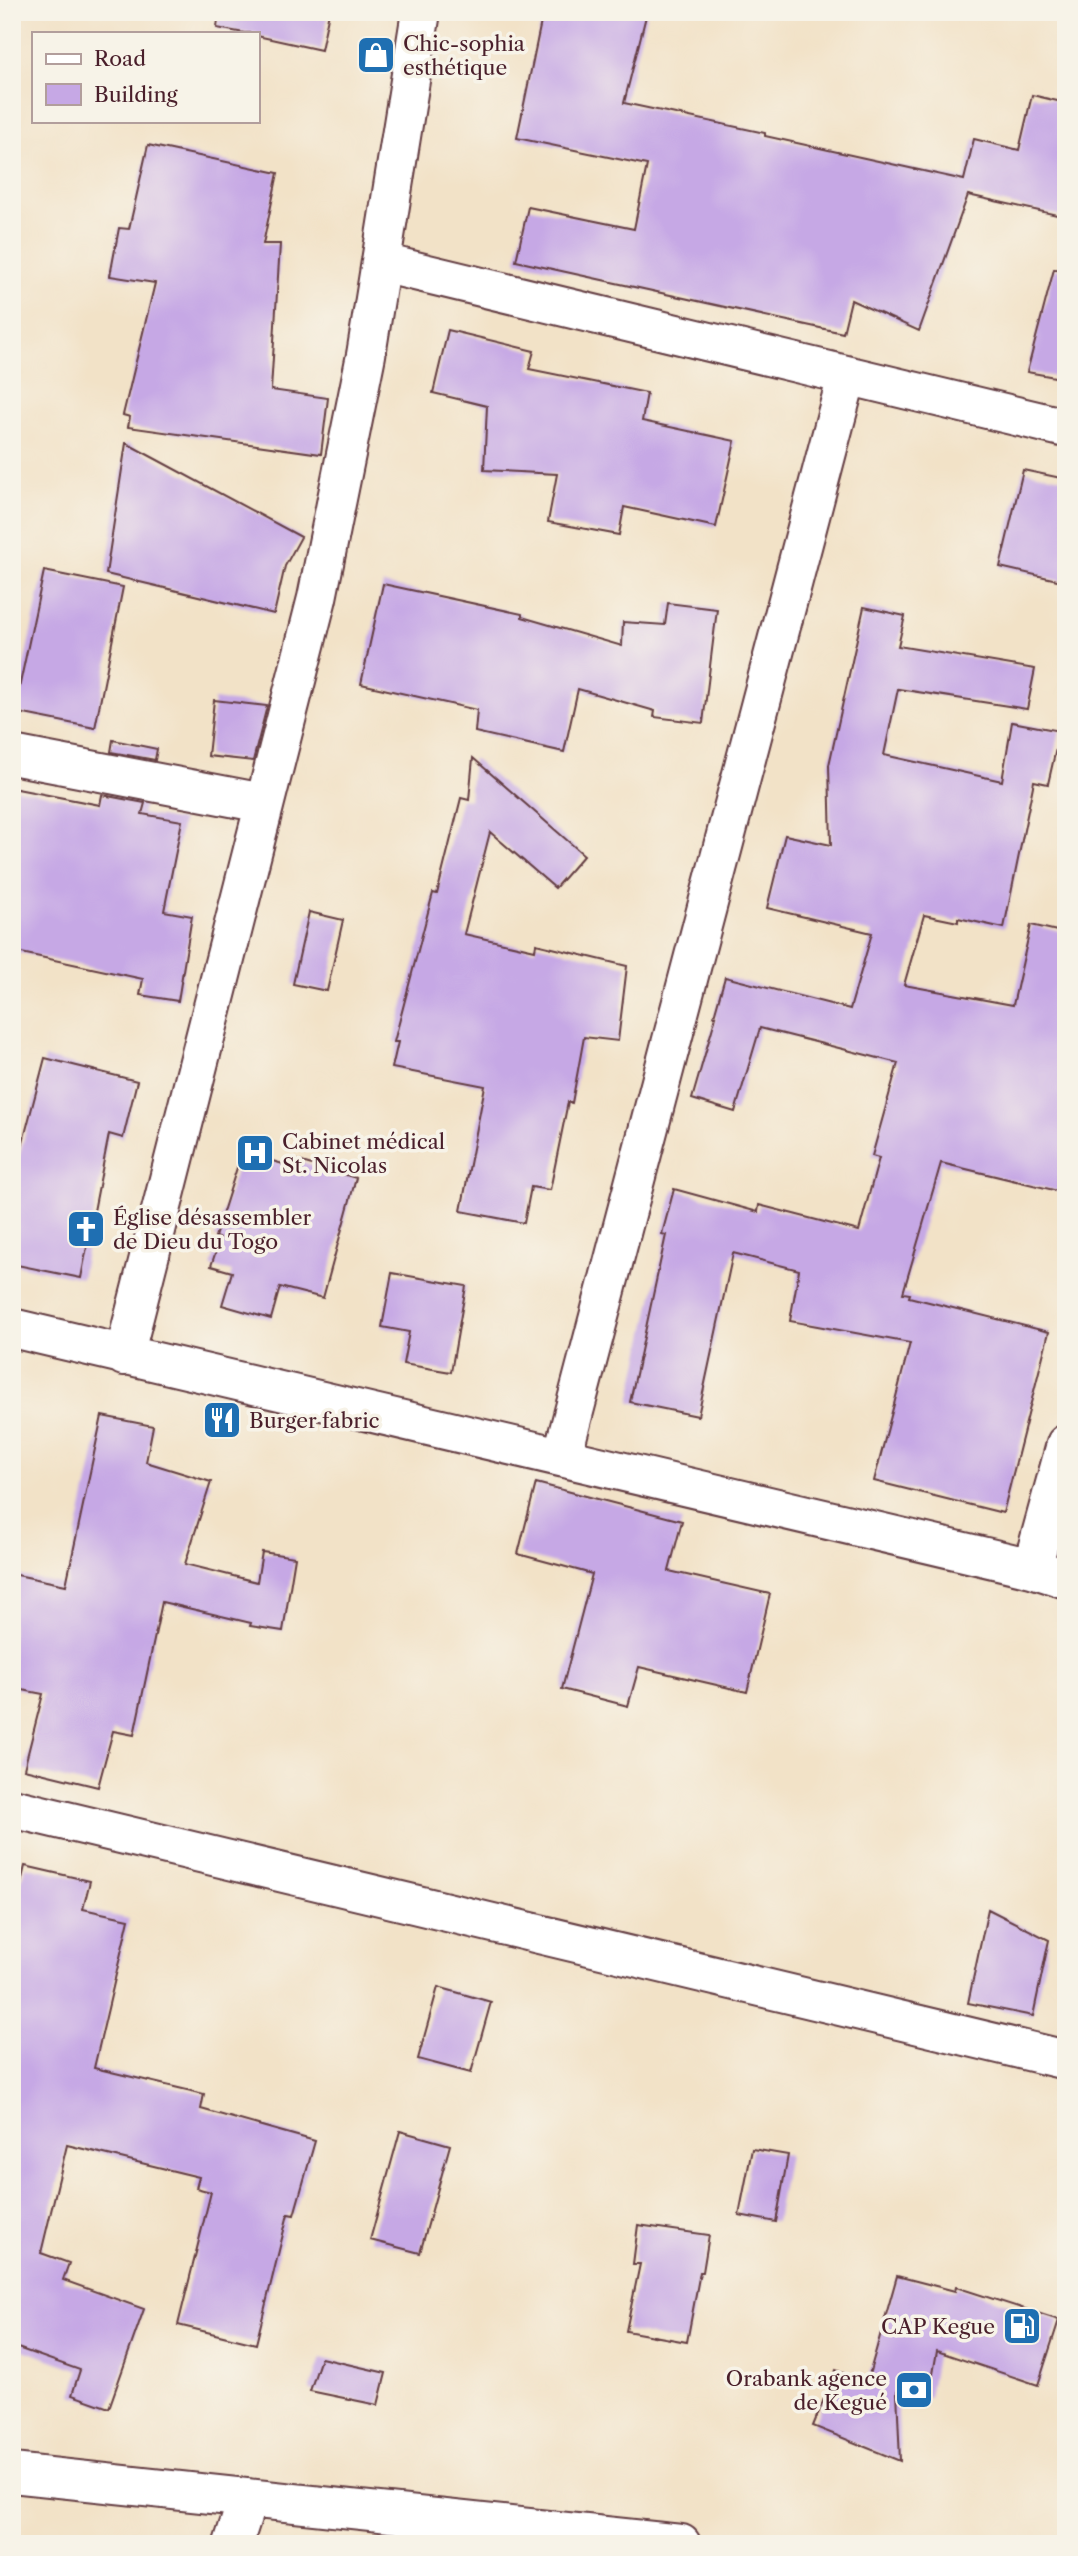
<svg xmlns="http://www.w3.org/2000/svg" width="1078" height="2556" font-family="'Libre Caslon Text',serif">
<style>
.building{fill:#c6a8e5}
.lines{fill:none;stroke-linecap:round;stroke-linejoin:round}
.minor-casing{stroke:#633c42;stroke-width:42}
.minor{stroke:#fff;stroke-width:38}
.labels{text-anchor:middle;dominant-baseline:central;stroke-width:7;stroke-linejoin:round;paint-order:stroke}
.poi-label{font-size:21px;fill:#4a1f2b;stroke:#f7f3e8;text-anchor:start}
</style>
<rect width="100%" height="100%" fill="#f7f3e8"/>
<filter id="ink" filterUnits="userSpaceOnUse"><feTurbulence type="fractalNoise" baseFrequency=".0143" numOctaves="2"/><feDisplacementMap in="SourceGraphic" scale="14" xChannelSelector="R" yChannelSelector="G"/><feConvolveMatrix kernelMatrix="1 2 1 2 8 2 1 2 1" color-interpolation-filters="sRGB"/></filter>
<filter id="wash" filterUnits="userSpaceOnUse"><feTurbulence type="fractalNoise" baseFrequency=".00686" numOctaves="4" result="noise"/><feDisplacementMap in="SourceGraphic" scale="28" xChannelSelector="R" yChannelSelector="G"/><feGaussianBlur stdDeviation="1.57" result="paint"/><feColorMatrix in="noise" values="0 0 0 0 0 0 0 0 0 0 0 0 0 0 0 0 0 1.4 0 .05"/><feComposite in="paint" operator="in"/></filter>
<g filter="url(#wash)">
<rect width="100%" height="100%" fill="#f2e2c7"/>
<g id="blocks">
<path class="building" d="M219,12H329L321,50L257,36V33H244L217,28Z
M543,12H647L624,103L765,133V136L964,180L974,139L1019,150L1032,95L1066,103V217L968,195L919,331L851,300L843,333L516,261L528,207L634,229L647,165L517,138Z
M148,145L278,173L263,244H280L271,390L328,398L321,454L128,427L130,417L123,415L155,283L110,276L119,228L129,229Z
M1054,269L1066,270V379L1027,372Z
M448,330L534,351L529,369L647,393L642,421L735,441L716,527L624,507L619,535L548,522L557,474L484,470L487,406L433,393Z
M126,443L301,537L285,566L274,614L106,574Z
M1023,470L1066,479V582L1000,567Z
M44,571L123,587L95,728L14,712Z
M383,584L522,614V617L622,646L623,622L665,625L668,603L717,609L703,723L654,717L655,711L578,689L564,752L475,732L477,710L361,684Z
M864,607L905,616L898,646L1035,669L1027,709L898,689L884,755L1002,781L1012,722L1060,731L1048,784L1034,781L1004,928L958,918V922L924,915L904,985L1013,1005L1031,925L1066,933V1193L941,1163L903,1293L910,1294L909,1297L1049,1332L1003,1513L874,1481L910,1343L790,1321L799,1270L733,1253L698,1416L630,1402L666,1235L662,1234L674,1189L758,1212L759,1205L859,1231L879,1158L872,1156L898,1063L760,1028L735,1112L692,1099L716,1016H714L725,977L850,1009L872,933L767,908L785,835L831,845L829,765Z
M214,700L267,706L253,761L208,756Z
M113,740L157,749L155,760L111,752Z
M473,758L584,855L555,888L490,832L464,934L535,950L536,944L627,966L618,1041L584,1037L572,1103L568,1102L550,1190L531,1187L524,1223L461,1211L485,1086L392,1068L398,1042H394L433,893L437,894L461,798L469,800Z
M12,788L100,805L102,795L145,803L142,814L182,821L164,911L192,916L178,1001L140,995L143,979L12,951Z
M309,912L343,920L327,991L293,984Z
M45,1058L137,1081L123,1138L109,1134L81,1278L12,1264V1156L19,1157Z
M242,1152L293,1167L295,1160L356,1178L323,1298L280,1287L271,1319L222,1305L232,1272L211,1266L220,1239L215,1237Z
M392,1273L466,1286L451,1372L403,1364L409,1332L382,1327Z
M102,1416L153,1426L146,1462L211,1482L185,1564L257,1582L262,1552L295,1557L283,1631L250,1626L251,1623L162,1602L134,1735L113,1731L98,1787L24,1769L43,1694L12,1688V1574L66,1585Z
M536,1483L682,1521L669,1571L770,1594L747,1692L639,1667L628,1706L562,1689L592,1574L518,1554Z
M25,1866L90,1881L83,1909L129,1919L94,2068L204,2094L201,2109L315,2141L294,2215L288,2214L256,2344L178,2325L211,2192L196,2188L199,2177L67,2145L41,2253L69,2263L63,2280L144,2309L109,2408L72,2395L80,2370L12,2346V1921Z
M988,1909L1049,1940L1033,2016L968,2003Z
M438,1987L491,2002L471,2073L418,2059Z
M400,2131L450,2145L420,2253L370,2240Z
M752,2149L788,2155L776,2222L739,2215Z
M638,2225L709,2235L703,2272H700L687,2342L626,2331L640,2264H633Z
M897,2276L955,2291L956,2287L1059,2320L1038,2385L937,2351L929,2397L897,2391L900,2461L813,2426L836,2370L867,2382Z
M321,2358L386,2373L378,2405L310,2391Z"/>
</g>
</g>
<g filter="url(#ink)">
<use href="#blocks" fill-opacity="0" stroke="#633c42" stroke-width="2"/>
<g class="lines">
<defs>
<path id="minor" d="M382,263L1066,428
M12,755L263,803
M12,1328L1032,1568L1066,1579
M124,1356L317,598L366,355L421,12
M562,1457L847,376
M1032,1568L1066,1444
M12,1808L1066,2060
M12,2473L681,2544
M233,2544L248,2498"/>
</defs>
<use href="#minor" class="minor-casing"/>
<use href="#minor" class="minor"/>
</g>
</g>
<defs>
<symbol id="shop-square" viewBox="-11 -11 22 22"><rect x="-9" y="-9" width="18" height="18" rx="4" fill="#1f6fb2" stroke="#f7f3e8"/><path d="M-5-2.5h2.3a2.7 3.5 0 0 1 5.4 0H5L5.5 6h-11ZM-1.5-2.5h3a1.5 2.3 0 0 0-3 0Z" fill="#fff"/></symbol>
<symbol id="hospital-square" viewBox="-11 -11 22 22"><rect x="-9" y="-9" width="18" height="18" rx="4" fill="#1f6fb2" stroke="#f7f3e8"/><path d="M-5-5h3v3.5h4V-5h3V5h-3V1.5h-4V5h-3Z" fill="#fff"/></symbol>
<symbol id="church-square" viewBox="-11 -11 22 22"><rect x="-9" y="-9" width="18" height="18" rx="4" fill="#1f6fb2" stroke="#f7f3e8"/><path d="M-1.2-6h2.4v3.5h3.3v2.4h-3.3V6h-2.4V-.1h-3.3v-2.4h3.3Z" fill="#fff"/></symbol>
<symbol id="restaurant-square" viewBox="-11 -11 22 22"><rect x="-9" y="-9" width="18" height="18" rx="4" fill="#1f6fb2" stroke="#f7f3e8"/><path d="M-5-6h1v4h1v-4h1v4h1v-4h1v5L-1.5 .5V6h-2V.5L-5-1ZM5-6V6H3V1.5H1.5Q1.5-4 5-6Z" fill="#fff"/></symbol>
<symbol id="fuel-square" viewBox="-11 -11 22 22"><rect x="-9" y="-9" width="18" height="18" rx="4" fill="#1f6fb2" stroke="#f7f3e8"/><path d="M-5.5-6h7V0h2V4h1.3V-2.5L3-4.5l.8-.8L6-3V5H2.5V1h-1V6h-7ZM-4.2-4.7v3.2H.2V-4.7Z" fill="#fff"/></symbol>
<symbol id="bank-square" viewBox="-11 -11 22 22"><rect x="-9" y="-9" width="18" height="18" rx="4" fill="#1f6fb2" stroke="#f7f3e8"/><path d="M-6-4H6V4H-6ZM0-2.3a2.3 2.3 0 1 0 0 4.6a2.3 2.3 0 1 0 0-4.6Z" fill="#fff"/></symbol>
</defs>
<g fill-rule="evenodd">
<use href="#shop-square" x="354" y="33" width="44" height="44"/>
<use href="#hospital-square" x="233" y="1131" width="44" height="44"/>
<use href="#church-square" x="64" y="1207" width="44" height="44"/>
<use href="#restaurant-square" x="200" y="1398" width="44" height="44"/>
<use href="#fuel-square" x="1000" y="2304" width="44" height="44"/>
<use href="#bank-square" x="892" y="2368" width="44" height="44"/>
</g>
<g class="labels">
<g class="poi-label">
<text x="403" y="43">Chic-sophia<tspan x="403" dy="24">esthétique</tspan></text>
<text x="282" y="1141">Cabinet médical<tspan x="282" dy="24">St. Nicolas</tspan></text>
<text x="113" y="1217">Église désassembler<tspan x="113" dy="24">de Dieu du Togo</tspan></text>
<text x="249" y="1420">Burger fabric</text>
<text x="995" y="2326" text-anchor="end">CAP Kegue</text>
<text x="887" y="2378" text-anchor="end">Orabank agence<tspan x="887" dy="24">de Kegué</tspan></text>
</g>
</g>
<rect width="1078" height="2556" fill="none" stroke="#f7f3e8" stroke-width="42"/>
<rect x="32" y="32" width="228" height="91" fill="#f7f3e8" stroke="#b29e9c" stroke-width="2"/>
<rect x="46" y="54" width="35" height="10" fill="#ffffff" stroke="#b29e9c" stroke-width="2"/>
<text x="94" y="66" font-size="21" fill="#4a1f2b">Road</text>
<rect x="46" y="84" width="35" height="21" fill="#c6a8e5" stroke="#b29e9c" stroke-width="2"/>
<text x="94" y="102" font-size="21" fill="#4a1f2b">Building</text>
</svg>
